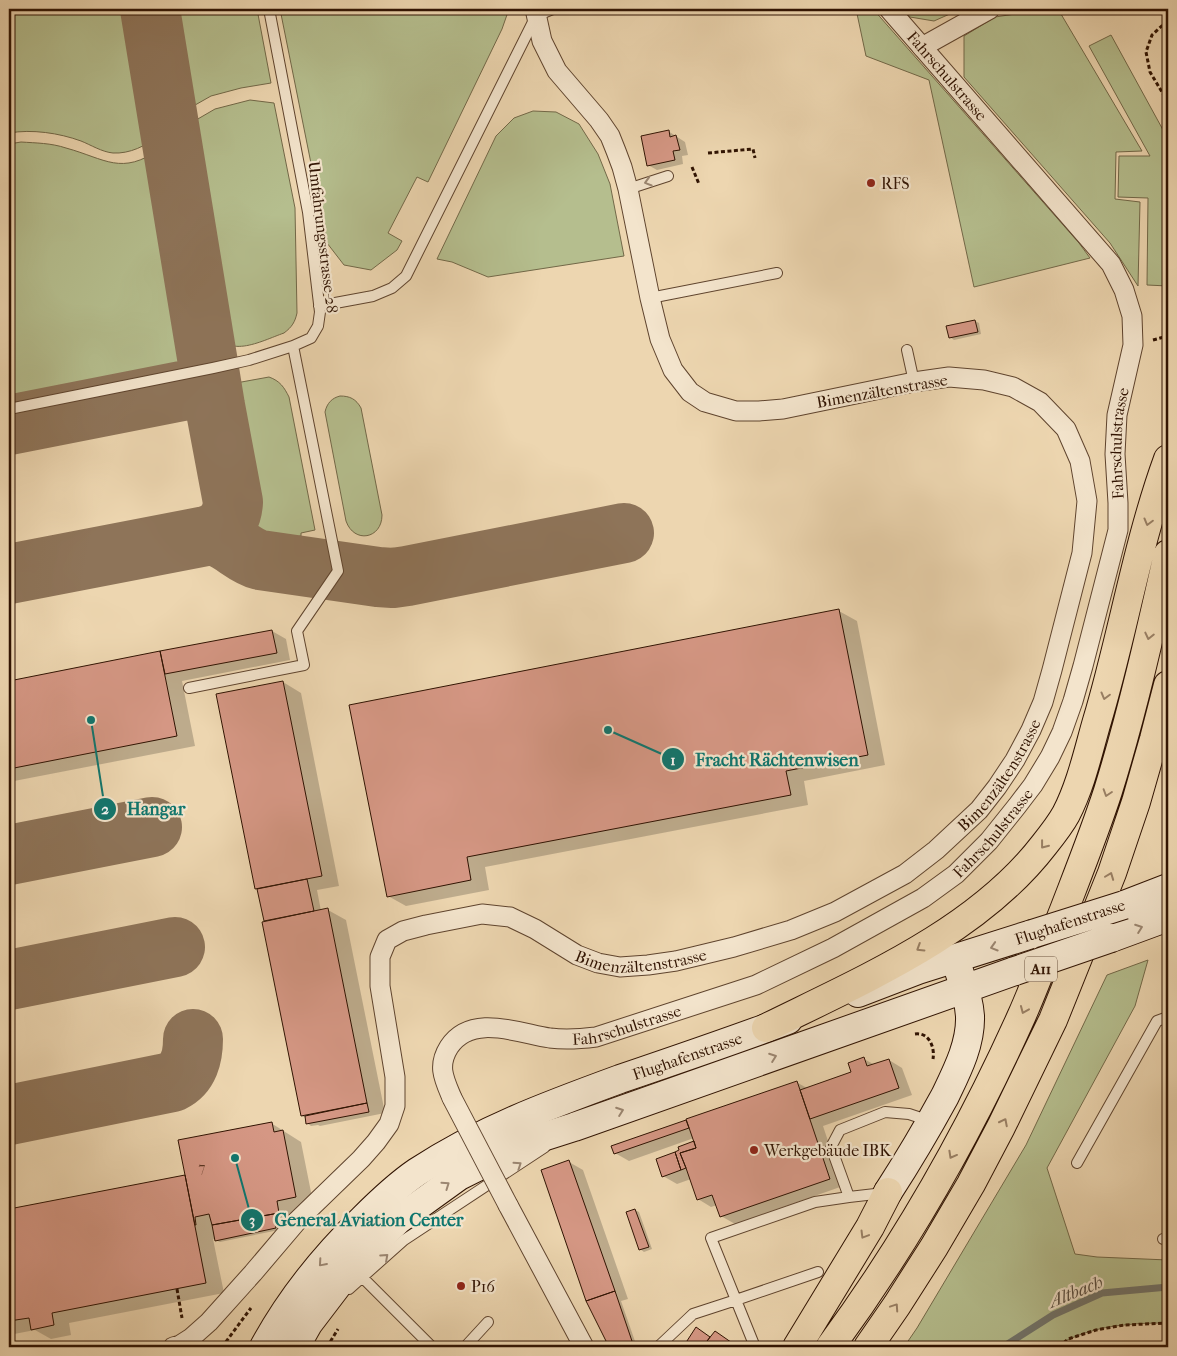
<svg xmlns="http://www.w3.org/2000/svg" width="1177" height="1356" font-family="'IM FELL French Canon',serif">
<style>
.green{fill:#b5be8e;stroke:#726848}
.shadow{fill:#0003}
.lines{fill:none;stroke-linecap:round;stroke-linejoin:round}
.stream{stroke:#71756d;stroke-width:7}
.taxiway{stroke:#8e7459;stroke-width:60}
.building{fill:#d59784;stroke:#301302}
.lane-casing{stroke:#5f442e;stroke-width:12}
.street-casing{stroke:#5f442e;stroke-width:21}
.secondary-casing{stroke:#301302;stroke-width:30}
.highway-casing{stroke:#301302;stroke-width:30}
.path{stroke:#301302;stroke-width:3;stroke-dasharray:4 2.5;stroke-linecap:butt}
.lane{stroke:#f3e4cc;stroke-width:10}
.street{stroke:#f3e4cc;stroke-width:19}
.secondary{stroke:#f3e4cc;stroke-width:28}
.highway{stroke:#edd6b0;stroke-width:28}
.street-bridge-casing{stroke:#5f442e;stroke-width:21;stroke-linecap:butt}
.secondary-bridge-casing{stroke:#301302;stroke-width:30;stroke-linecap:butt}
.street-bridge{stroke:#f3e4cc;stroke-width:19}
.secondary-bridge{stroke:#f3e4cc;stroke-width:28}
.oneway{stroke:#9b8671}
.oneway2{stroke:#987e62}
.poi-dot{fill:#8f2418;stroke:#f3e4cc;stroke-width:2}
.labels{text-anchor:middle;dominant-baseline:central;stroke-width:4.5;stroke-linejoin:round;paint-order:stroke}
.number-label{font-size:14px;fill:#593422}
.shield{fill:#f3e4cc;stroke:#6a523f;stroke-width:1}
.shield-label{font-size:15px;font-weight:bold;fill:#301302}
.street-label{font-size:16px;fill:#301302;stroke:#f3e4cc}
.poi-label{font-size:16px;fill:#301302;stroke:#f3e4cc;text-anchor:start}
.water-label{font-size:18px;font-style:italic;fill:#564c41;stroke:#f3e4cc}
.leader{fill:none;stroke:#0f766e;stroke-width:2}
.callout-dot{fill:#0f766e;stroke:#f3e4cc;stroke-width:2}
.mark-label{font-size:15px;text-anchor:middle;font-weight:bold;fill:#fff}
.callout-label{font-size:18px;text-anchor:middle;font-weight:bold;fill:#0f766e;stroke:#f3e4cc;stroke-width:4.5;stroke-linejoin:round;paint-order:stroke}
</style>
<rect width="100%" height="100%" fill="#edd6b0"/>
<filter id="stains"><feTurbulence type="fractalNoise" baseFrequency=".004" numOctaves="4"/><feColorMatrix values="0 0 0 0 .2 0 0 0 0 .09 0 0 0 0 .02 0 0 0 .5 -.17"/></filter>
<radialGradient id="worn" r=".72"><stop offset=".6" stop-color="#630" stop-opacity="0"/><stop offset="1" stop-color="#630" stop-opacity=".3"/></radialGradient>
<path class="green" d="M9,9H138L158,135C147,146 129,154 113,153C102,152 91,145 81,141C59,133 32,129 9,133Z
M164,9H257L271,83L241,88L211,96L181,113Z
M280,9H509L502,29L428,182L417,177L388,233L402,241L397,250L371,270L344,265L327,243Z
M856,9H873L1079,243L1090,258L974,287L929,80L866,56Z
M903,9H961L934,21L910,17Z
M1049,9H1058L1142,151L1116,152L1115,199L1140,202L1138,286L1110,243L964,77V36L995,17Z
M1111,35L1168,139V286L1147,285L1148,198L1118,197L1119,156H1150L1089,46Z
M250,100L274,103L295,208L297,313C295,322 292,327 284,333C261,341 224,362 214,326L184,127L215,109Z
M533,111L556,112L579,124L598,154L610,184L624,256L488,277L452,262L437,259L496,136L514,118Z
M21,142C36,143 51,143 66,148C106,159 121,176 160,149L192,342C191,356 182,363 170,368L9,399V144Z
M269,377C280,381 284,387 289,397L315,530L301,533V536L254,542L225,385Z
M340,396C350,396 356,399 361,408L382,515C382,539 354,544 346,521L325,412C327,403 332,398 340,396Z
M1148,960L1135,1006L1047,1168L1075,1254L1097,1257L1168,1260V1323C1154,1323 1139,1323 1124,1325C1099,1327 1075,1335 1053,1347H904L917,1328L1026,1145L1107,975Z"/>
<path class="shadow" d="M668,131L685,142L688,155L682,156L683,164L657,170L648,165Z
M975,321L979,323L981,334L954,340L950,337Z
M839,611L857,621L885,765L804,781L808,805L485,867L489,890L406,906L388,896Z
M272,631L286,639L290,660L182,681L195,746L9,782V682Z
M283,682L301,693L339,886L317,890L321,911L328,910L346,920L385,1113L320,1126L318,1125L311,1126L307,1123L306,1118L302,1116L267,922L265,920L258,889L256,888Z
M864,1059L875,1065L889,1060L902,1068L912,1095L823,1126L843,1186L735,1224L721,1216L717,1205L711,1207L698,1199L691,1179L677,1184L663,1176L675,1154L694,1143V1138L629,1161L615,1153L613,1147L796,1082L807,1088L853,1072Z
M271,1123L301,1142L314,1207L294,1211L296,1223L279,1226V1230L220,1242L213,1239L224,1293L69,1323L71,1335L51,1339L35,1330L9,1335V1211L187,1176Z
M569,1162L583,1170L628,1299L621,1301L637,1347H610L587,1300Z
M635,1210L639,1212L652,1249L644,1252L640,1249Z
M697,1329L711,1338L719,1335L736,1347H718L711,1343L708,1347H691L686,1344Z"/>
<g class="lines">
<path class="stream" d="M1003,1347L1053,1315L1102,1293L1168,1287"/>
<path class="taxiway" d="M9,425L192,389C204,390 210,395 215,406
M206,536C227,534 240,555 260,560L378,577L393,578L407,576L624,533
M9,574L206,536C223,531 232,520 233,502L215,406L150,9
M9,855L152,827
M9,980L175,947
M9,1115L172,1082C189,1074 193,1056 193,1039"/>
</g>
<path class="building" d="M669,130L670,137L676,135L680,150L673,151L675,160L647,166L641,136Z
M975,320L978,332L949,338L946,326Z
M839,609L868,755L786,771L791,795L467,857L471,880L387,897L349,705Z
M272,630L277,653L165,674L160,651Z
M160,651L177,736L9,769V681Z
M283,681L322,876L255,889L216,694Z
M307,879L314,911L264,921L257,889Z
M328,908L367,1103L301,1116L262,922Z
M864,1057L867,1066L889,1059L899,1088L810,1119L800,1090L851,1072L848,1063Z
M797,1081L830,1179L720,1217L712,1195L697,1200L686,1168L680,1153L696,1148L686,1119Z
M367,1103L369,1112L306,1124L305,1116Z
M686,1120L689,1128L614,1154L611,1146Z
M272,1122L274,1132L283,1130L296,1197L277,1201L279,1213L212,1225L209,1214L195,1217L196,1225H195L178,1140Z
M694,1141L696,1148L680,1153L686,1168L681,1170L675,1152L679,1150L678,1147Z
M675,1152L681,1170L662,1177L656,1159Z
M569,1160L615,1291L586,1301L541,1170Z
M185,1175L206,1283L52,1313L54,1325L31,1330L29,1318L9,1321V1209Z
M635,1209L649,1247L639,1250L626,1212Z
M279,1213L280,1223L275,1224L276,1228L215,1241L212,1225Z
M615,1291L634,1347H609L586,1301Z
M696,1327L710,1337L703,1347H689L685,1344Z
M715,1331L738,1347H715L707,1341Z"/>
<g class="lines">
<defs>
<path id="lane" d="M628,189L668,176
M650,298L777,273
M319,306L373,296L392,288L406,276L536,16L553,9
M907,350L914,382
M9,409L213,368L249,360L293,346L311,338L318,326L320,312L308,212L269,9
M189,688L304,665L297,631L338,571L293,346
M1077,1163L1157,1021L1168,1017
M884,1193L849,1197L831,1147L840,1130L885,1112L909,1114L930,1121
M1163,1239H1168
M363,1278L432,1347
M349,1289L404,1240L545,1147
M465,1347L488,1322
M658,1347L693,1314L736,1300L711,1238L815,1202L849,1197
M755,1347L736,1300L818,1272"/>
<g id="street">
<path d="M922,47L990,9"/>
<path id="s1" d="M452,1098C444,1079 437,1066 449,1047C471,1013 518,1033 550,1038C565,1040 580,1039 596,1037L756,985L833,948L923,898L956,874L989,841L1017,806L1033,785L1050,757L1062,732L1073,701L1083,666L1118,530V503L1115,454L1117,415L1133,345L1132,316L1124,290L1111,264L889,9"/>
<path d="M508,1205L584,1347"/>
<path id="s2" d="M173,1347L180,1345L191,1338L209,1322L253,1273L298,1220L361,1159L376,1142L389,1124L395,1106V1077L380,986V957L387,940L403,931L426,925L482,914L510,917L535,929L577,955L598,963L620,967L648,965L676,961L734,947L791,930L835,912L905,874L936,850L979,810L997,787L1015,760L1031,730L1043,702L1052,670L1082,553L1087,501L1080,461L1066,429L1040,402L1013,387L984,380L949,377L914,382L783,409L759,411H736L705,402L690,392L673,370L660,339L650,298L628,189L622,167L616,151L610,136L599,120L557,71L542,41L535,9"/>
</g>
<g id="secondary">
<path d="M1124,905L1168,888"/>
<path d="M1111,938L1168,917"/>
<path d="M858,993L918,970L1032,934"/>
<path d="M888,1192C908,1161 927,1129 945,1096C957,1071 971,1044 970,1016C969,1001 964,985 959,971"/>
<path id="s3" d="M264,1347C290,1299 324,1257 363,1219C380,1202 398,1185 417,1172C481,1130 549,1105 620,1079C676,1060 732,1041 788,1020"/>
<path d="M295,1347L308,1324L340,1282L367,1250L398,1220L459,1176L527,1142L574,1127L1015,971"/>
</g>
<path id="highway" d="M766,1028C863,980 977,932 1044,845C1052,835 1060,825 1066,814C1081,785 1088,752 1097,721C1123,634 1137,544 1168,459
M797,1347L870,1227L888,1192
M830,1347C905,1245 970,1131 1022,1015C1037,981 1050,945 1064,910C1079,871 1095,831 1108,791C1132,714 1150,634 1168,554
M868,1347L897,1305L934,1247L971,1184L1001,1127L1053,1020L1112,873L1136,802L1154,739L1168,685"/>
</defs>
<use href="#lane" class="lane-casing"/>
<use href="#street" class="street-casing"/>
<use href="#secondary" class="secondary-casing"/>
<use href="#highway" class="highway-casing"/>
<path class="path" d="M1168,22L1165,23L1152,35L1146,52L1150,72L1168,102
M708,153L753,149L755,158
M692,167L699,184
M1153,340L1164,337L1168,331
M915,1034C929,1032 935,1047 933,1059
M177,1289L182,1318
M222,1347L251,1308
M327,1347L338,1329
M1059,1347L1068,1339L1096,1330L1124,1325L1168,1323"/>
<use href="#lane" class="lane"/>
<use href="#street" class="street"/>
<use href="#secondary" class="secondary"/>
<use href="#highway" class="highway"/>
<defs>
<path id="street-bridge" d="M452,1098L508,1205"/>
<path id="secondary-bridge" d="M1032,934L1124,905
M1015,971L1111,938"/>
</defs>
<use href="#street-bridge" class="street-bridge-casing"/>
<use href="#secondary-bridge" class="secondary-bridge-casing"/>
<use href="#street-bridge" class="street-bridge"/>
<use href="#secondary-bridge" class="secondary-bridge"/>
</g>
<defs><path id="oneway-chevron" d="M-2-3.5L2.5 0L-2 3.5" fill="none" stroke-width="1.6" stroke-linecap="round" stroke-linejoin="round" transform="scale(1.25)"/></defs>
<g class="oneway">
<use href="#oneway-chevron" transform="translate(648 182) rotate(163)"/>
<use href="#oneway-chevron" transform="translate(1139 928) rotate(-20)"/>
<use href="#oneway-chevron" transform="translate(994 947) rotate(163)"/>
<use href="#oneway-chevron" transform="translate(773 1057) rotate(-20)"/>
<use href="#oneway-chevron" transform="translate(620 1111) rotate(-20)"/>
<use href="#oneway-chevron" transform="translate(518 1165) rotate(-34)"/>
<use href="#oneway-chevron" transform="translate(446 1185) rotate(-35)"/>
<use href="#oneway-chevron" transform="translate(385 1257) rotate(-42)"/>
<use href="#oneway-chevron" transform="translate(322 1263) rotate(131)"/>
</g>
<g class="oneway2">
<use href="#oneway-chevron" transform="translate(1148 522) rotate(105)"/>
<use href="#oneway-chevron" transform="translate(1149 636) rotate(103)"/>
<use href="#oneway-chevron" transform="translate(1105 696) rotate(105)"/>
<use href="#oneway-chevron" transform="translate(1107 793) rotate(108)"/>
<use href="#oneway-chevron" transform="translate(1044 845) rotate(128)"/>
<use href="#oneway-chevron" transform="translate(1110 876) rotate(-69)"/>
<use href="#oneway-chevron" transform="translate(920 948) rotate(148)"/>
<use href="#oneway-chevron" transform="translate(1024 1010) rotate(113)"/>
<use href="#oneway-chevron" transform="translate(1004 1122) rotate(-63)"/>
<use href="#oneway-chevron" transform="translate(952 1155) rotate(119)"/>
<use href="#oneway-chevron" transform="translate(864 1235) rotate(121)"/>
<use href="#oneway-chevron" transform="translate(895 1307) rotate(-56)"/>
</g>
<g class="poi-dot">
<circle cx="871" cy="183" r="5"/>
<circle cx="754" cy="1150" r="5"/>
<circle cx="461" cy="1286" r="5"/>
</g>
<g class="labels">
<g class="number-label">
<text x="202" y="1167">7</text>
</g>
<rect class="shield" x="1025" y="956.5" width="32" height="25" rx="4"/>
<g class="shield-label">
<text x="1041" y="969">A11</text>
</g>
<g class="street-label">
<text transform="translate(947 76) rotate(49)">Fahrschulstrasse</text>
<text transform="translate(323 237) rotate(83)">Umfahrungsstrasse-28</text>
<text transform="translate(882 391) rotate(-10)">Bimenzältenstrasse</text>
<text stroke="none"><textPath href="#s1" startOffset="1081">Fahrschulstrasse</textPath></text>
<text stroke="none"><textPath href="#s2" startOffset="1190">Bimenzältenstrasse</textPath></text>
<text stroke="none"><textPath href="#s1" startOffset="661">Fahrschulstrasse</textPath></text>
<text transform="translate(1070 922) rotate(-18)">Flughafenstrasse</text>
<text stroke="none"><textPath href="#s2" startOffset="770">Bimenzältenstrasse</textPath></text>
<text stroke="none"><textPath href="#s1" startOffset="241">Fahrschulstrasse</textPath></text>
<text stroke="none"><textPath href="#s3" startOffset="529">Flughafenstrasse</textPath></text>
</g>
<g class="poi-label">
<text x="881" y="183">RFS</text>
<text x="764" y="1150">Werkgebäude IBK</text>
<text x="471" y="1286">P16</text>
</g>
<g class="water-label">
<text transform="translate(1076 1292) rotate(-22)">Altbach</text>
</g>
</g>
<path class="leader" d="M608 730L673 759M91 720L105 809M235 1158L252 1220"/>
<g class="callout-dot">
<circle cx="608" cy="730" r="5"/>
<circle cx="91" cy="720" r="5"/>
<circle cx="235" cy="1158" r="5"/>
<circle cx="673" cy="759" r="12"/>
<circle cx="105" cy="809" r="12"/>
<circle cx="252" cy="1220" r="12"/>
</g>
<g class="mark-label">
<text x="673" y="765">1</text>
<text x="105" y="814">2</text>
<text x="252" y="1225">3</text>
</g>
<g class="callout-label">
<text x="777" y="766">Fracht Rächtenwisen</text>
<text x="156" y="815">Hangar</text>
<text x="369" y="1226">General Aviation Center</text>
</g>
<rect width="1177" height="1356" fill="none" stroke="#edd6b0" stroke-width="30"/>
<rect x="10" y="10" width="1157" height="1336" fill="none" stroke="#301302" stroke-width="2.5"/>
<rect x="15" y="15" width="1147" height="1326" fill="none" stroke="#301302"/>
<rect width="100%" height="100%" filter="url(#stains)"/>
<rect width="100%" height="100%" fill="url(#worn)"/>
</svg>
